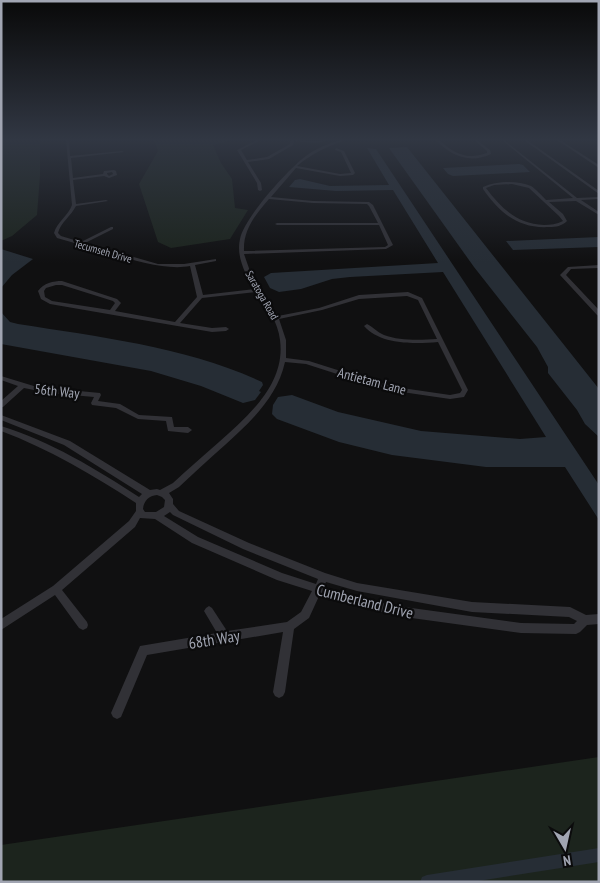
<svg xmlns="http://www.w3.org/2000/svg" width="600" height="883" font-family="'PT Sans Narrow',sans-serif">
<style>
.green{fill:#1c241d}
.water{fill:#262d35}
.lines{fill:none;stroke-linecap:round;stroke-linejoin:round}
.canal{fill:#262d35;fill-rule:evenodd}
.minor{fill:#313136;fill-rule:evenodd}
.labels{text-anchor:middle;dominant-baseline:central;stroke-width:4.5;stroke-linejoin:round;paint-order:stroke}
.far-street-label{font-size:11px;fill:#a1a5b2;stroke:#0b0b0c}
.street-label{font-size:14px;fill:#a1a5b2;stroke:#0b0b0c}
.near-street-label{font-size:16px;fill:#a1a5b2;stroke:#0b0b0c}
</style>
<rect width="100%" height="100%" fill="#101011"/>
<path class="green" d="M1,140H40V176L37,215L12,236L1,241Z
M154,140H233L213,145L221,163L232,179L235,208L248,210L230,239L171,248L158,242L139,184L158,151Z
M599,757V882H1V845Z"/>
<path class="water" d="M407,147L599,389V437L585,424L577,410L548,373V367L537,347L474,267L389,148Z
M367,148L376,149L599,485V520L565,467H486L392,455L339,442L277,419L272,414L273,405L278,397L292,395L338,412L421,431L520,439L546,437L443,272L350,277L332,279L301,289L279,292L270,288L264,277L271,273L438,263L393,190L336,191L289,187L295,180L300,179L330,186L389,185Z
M519,164L523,165L530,172L453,176L448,174L443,168Z
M599,237V247L513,250L506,241Z
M1,249L33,259L12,275L1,288Z
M1,312L10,322L18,324C100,337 187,347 262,382L263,385L259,391L261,392L255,400L243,403L201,386L151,371L1,344Z"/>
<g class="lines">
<path class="canal" d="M599,848V862L472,882H420L422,877L427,875Z"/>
<path class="minor" d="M66,140H69L70,156L122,151L124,152L71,158L73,178L103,174L104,171L114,170L116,171L117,175L109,178L104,176L73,180L76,204L106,200L108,201L76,206C71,216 61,222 58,233L61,236L81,242L111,227H113V229L85,243L158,264H184L216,259V261L195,265L203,295L255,289C245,275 236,256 240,239C244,218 289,168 306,156C316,148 328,144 340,140H343V141C326,147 311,154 297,166L340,174L351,173L341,152L335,150L336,148L344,151L355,173L353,175L340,176L296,168L271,197L313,201L369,202L373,205L393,245L386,249L244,254L251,274L278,316L319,308L359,295L408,292L422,298L468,390L464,397L450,399L402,392L365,383L306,364L285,362C277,398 250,422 225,445C209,459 194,473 179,487L169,493L173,499V504L179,511L249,543L325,573L357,583L472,602L570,607L586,615L599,614V624L587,625L580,632L576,634L521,633L397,616L359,606L320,594L309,618L294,629L285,692L283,696L279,698L275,696L273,692L283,632L147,655L121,717L117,719L113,717L111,713L140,646L217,633L204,611L206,608L209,606L212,608L227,631L287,622L301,612L312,591L277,580L192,543L155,519L140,518L135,527L62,590L87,622L88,625L87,628L83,630L79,628L55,595L1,630V619L53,586L129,521L136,511V503C93,475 49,449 1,431V426C50,441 96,469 139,497L142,494L64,445L1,420V415L70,441L150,490L157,489L160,490L173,483C188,469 204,455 219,442C248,416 286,384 280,340C278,322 267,306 257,292L202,298L180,323L212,328L226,327L229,329L226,331L212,332L50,304L41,299L38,291C44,283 53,281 62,281L117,299L121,303L115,311L175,322L197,297L190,266C160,272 112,253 82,245H78V244L57,238L54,233C57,222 68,216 72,205ZM112,172L113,174L109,176L107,174V173ZM269,199L313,203L367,204L369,206L378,223H277L275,224L277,225H379L388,245L385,247L244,251C243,230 255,215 269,199ZM56,285H62L113,301L115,303L110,310L52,301L45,297L44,291L46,288ZM407,296L418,300L437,339C420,340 400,341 384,335C377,332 373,327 367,324L364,326C381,345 414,344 438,342L462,390L460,393L450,395L402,388L369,380L309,361L286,358V340L279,319L322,310L359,299ZM157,495L162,497L165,500L164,507L156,512H145L143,509C144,500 149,496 157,495ZM170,512L173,515L243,549L318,579L316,584L282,573L198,537L164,516ZM326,582L357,591L472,612L569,617L577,621L574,624L521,623L397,606L359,598L324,587Z
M257,140H261L241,150L247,160L267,157L290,144V141L289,140L316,141L329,140L316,143L294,141L293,145L269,159L248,162L261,183L262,190L260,191L258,190L257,183L237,150Z
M436,140H439C455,154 466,160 487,153V151L474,140H477L490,150L491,154C470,164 451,156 436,140Z
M502,140H504L577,198L599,197V199L581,200L599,212V215L576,201L549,202L563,214L567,221C562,226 556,227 549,227C518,229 499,212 483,189V187C496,181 517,180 531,186C536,189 542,196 546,200L573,198ZM512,184L529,188L559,216L563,221C557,224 550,225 544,225C517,224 501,208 486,188L494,185Z
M524,140H527L599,191V194Z
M557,140H560L599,165V168Z
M599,265V268L571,269L566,275L599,310V316L597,315L560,275L568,267Z
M1,376L37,387L100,393L101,395L98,401L120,404L139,415L172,417L174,427H188L192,430L188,433L168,431L166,421L138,419L116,408L92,405L91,403L94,397L49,393L24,388L3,407H1V401L18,386L1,380Z"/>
</g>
<linearGradient id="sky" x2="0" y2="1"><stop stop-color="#090909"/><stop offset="0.53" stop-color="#313743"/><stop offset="1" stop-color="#313743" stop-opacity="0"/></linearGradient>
<rect width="600" height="263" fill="url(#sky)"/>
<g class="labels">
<g class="far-street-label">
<text transform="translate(103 251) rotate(16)">Tecumseh Drive</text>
<text transform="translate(262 295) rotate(60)">Saratoga Road</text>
</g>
<g class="street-label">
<text transform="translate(372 381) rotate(15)">Antietam Lane</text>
<text transform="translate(57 391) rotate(6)">56th Way</text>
</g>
<g class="near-street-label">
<text transform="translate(365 601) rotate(14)">Cumberland Drive</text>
<text transform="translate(214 639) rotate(-9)">68th Way</text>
</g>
</g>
<rect width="600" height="883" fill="none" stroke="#a1a5b2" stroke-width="5"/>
<g transform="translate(565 848) rotate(171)" stroke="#0b0b0c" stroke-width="4" paint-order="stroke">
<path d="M0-4L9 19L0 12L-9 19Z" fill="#a1a5b2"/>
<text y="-8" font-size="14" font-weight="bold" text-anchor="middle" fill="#a1a5b2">N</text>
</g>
</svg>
